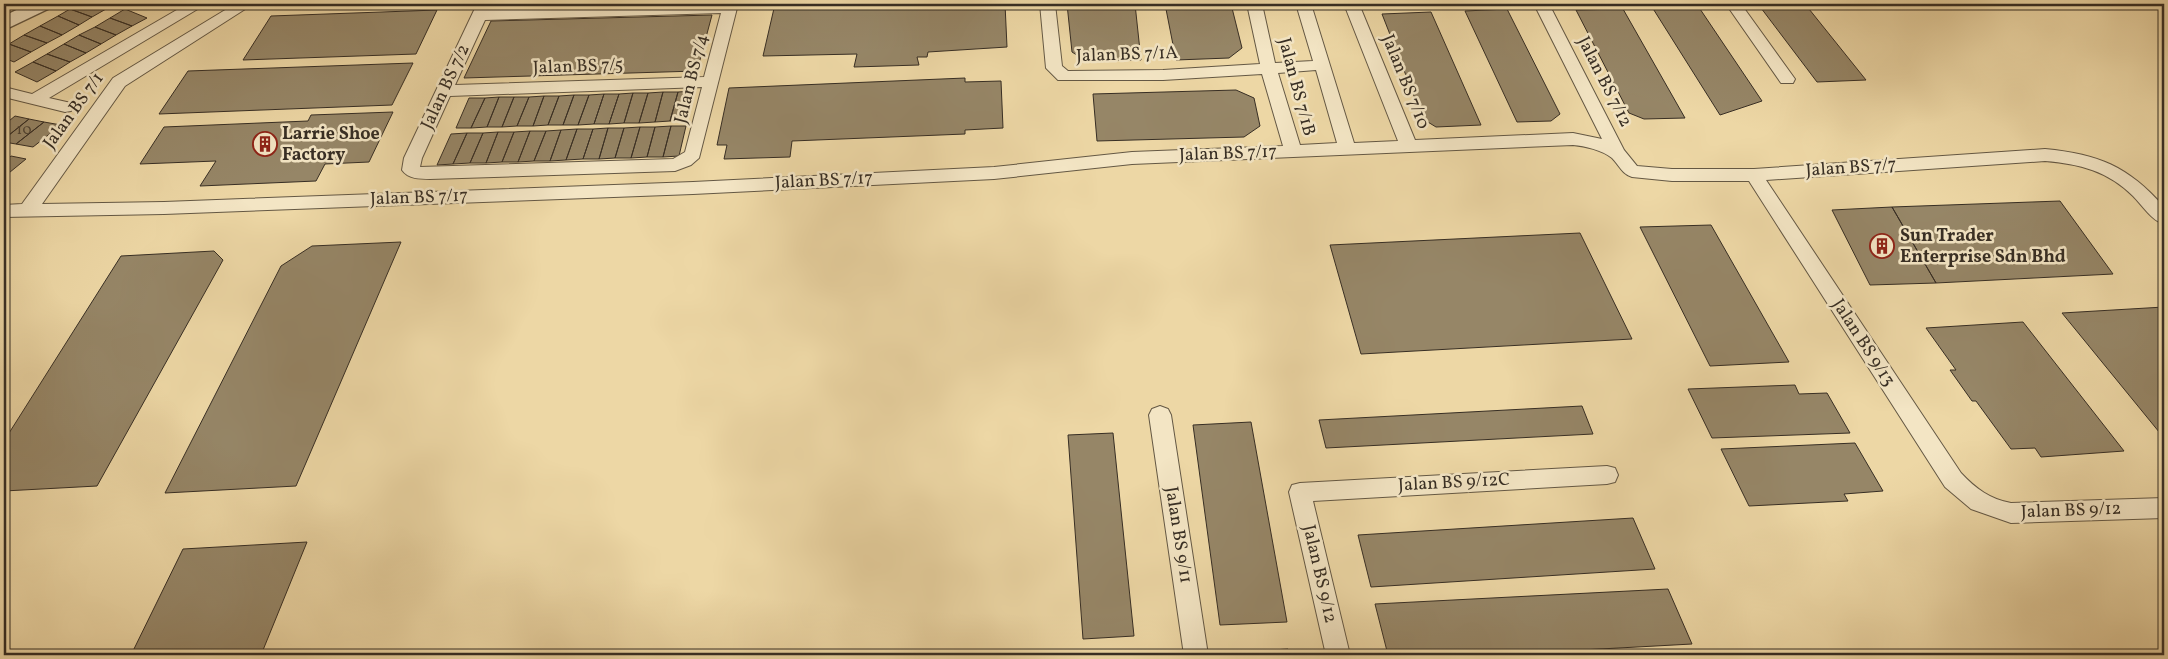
<svg xmlns="http://www.w3.org/2000/svg" width="2168" height="659" font-family="Vollkorn,serif">
<style>
.building{fill:#968667;stroke:#372e24}
.lines{fill:none;stroke-linecap:round;stroke-linejoin:round}
.minor-casing{stroke:#645844;stroke-width:2}
.tertiary-casing{stroke:#645844;stroke-width:3}
.minor{fill:#f3e5c4;fill-rule:evenodd}
.tertiary{fill:#f3e5c4;fill-rule:evenodd}
.labels{text-anchor:middle;dominant-baseline:central;stroke-width:5;stroke-linejoin:round;paint-order:stroke}
.number-label{font-size:15px;fill:#4f4435}
.street-label{font-size:18px;fill:#372e24;stroke:#f3e5c4}
.poi-label{font-size:18px;font-weight:bold;fill:#372e24;stroke:#f3e5c4;text-anchor:start}
</style>
<rect width="100%" height="100%" fill="#edd7a5"/>
<filter id="stains"><feTurbulence type="fractalNoise" baseFrequency=".004" numOctaves="4"/><feColorMatrix values="0 0 0 0 .2 0 0 0 0 .09 0 0 0 0 .02 0 0 0 .5 -.17"/></filter>
<radialGradient id="worn" r=".72"><stop offset=".6" stop-color="#630" stop-opacity="0"/><stop offset="1" stop-color="#630" stop-opacity=".3"/></radialGradient>
<path class="building" d="M80,4H91L106,9L92,17L70,9Z
M91,4H115L106,9Z
M775,4H1005L1007,47L928,52L927,57H917L919,65L854,67L857,54L763,56Z
M1067,4H1135L1141,60L1086,61L1072,52Z
M1165,4H1231L1242,48L1229,58L1176,60Z
M1758,4H1805L1866,80L1817,82Z
M1698,6L1762,101L1720,115L1652,7Z
M70,9L92,17L79,25L58,16Z
M125,9L147,18L132,26L110,18Z
M1507,9L1560,114L1551,121L1517,122L1465,11Z
M1623,9L1685,118L1644,119L1629,113L1576,10Z
M437,10L416,54L243,60L271,16Z
M1431,12L1481,125L1436,127L1423,119L1382,14Z
M712,15L697,71L464,78L491,21Z
M58,16L79,25L62,35L40,26Z
M110,18L132,26L116,35L95,27Z
M40,26L62,35L47,43L24,35Z
M95,27L116,35L101,44L79,35Z
M24,35L47,43L31,52L9,44Z
M79,35L101,44L86,53L64,44Z
M9,44L31,52L14,62L4,58V47Z
M64,44L86,53L70,62L47,54Z
M47,54L70,62L56,71L33,62Z
M33,62L56,71L37,82L15,72Z
M413,63L392,105L159,114L188,71Z
M965,78V82L1001,81L1003,128L965,130V134L792,141L790,157L724,159L727,145H717L729,88Z
M1236,90L1254,98L1260,126L1244,137L1097,141L1093,94Z
M693,91L685,121H670L678,92Z
M663,92H678L670,121L655,122Z
M663,92L655,122L639,123L648,93Z
M633,93H648L639,123H624Z
M633,93L624,123L609,124L619,94Z
M604,94H619L609,124H594Z
M604,94L594,124L578,125L589,95Z
M574,95H589L578,125H563Z
M574,95L563,125H548L559,96Z
M544,96H559L548,125L533,126Z
M544,96L533,126H517L529,97Z
M499,97H514L502,127H487Z
M499,97L487,127L471,128L485,98Z
M514,97H529L517,126L502,127Z
M469,98H485L471,128H456Z
M393,112L369,162L325,164L316,181L200,186L216,161L140,164L164,127L308,121L311,115Z
M15,116L29,119L4,139V125Z
M29,119L44,122L16,144L4,142V139Z
M44,122L61,125L33,147L16,144Z
M671,126H686L679,156L663,157Z
M671,126L663,157H647L655,127Z
M640,127H655L647,157L631,158Z
M640,127L631,158H615L624,128Z
M608,128H624L615,158L599,159Z
M608,128L599,159H583L593,129Z
M577,129H593L583,159L566,160Z
M577,129L566,160L550,161L561,130Z
M561,130L550,161H534L546,131Z
M530,131H546L534,161L518,162Z
M530,131L518,162H502L514,132Z
M498,132H514L502,162L486,163Z
M498,132L486,163H470L483,133Z
M467,133L453,164L437,165L451,134Z
M467,133H483L470,163L453,164Z
M11,156L26,159L4,177V162Z
M2060,201L2113,274L1936,283L1892,207Z
M1892,207L1936,283L1870,285L1832,210Z
M1711,225L1789,362L1710,366L1640,227Z
M1580,233L1632,339L1361,354L1330,245Z
M401,242L296,486L165,493L281,266L312,246Z
M214,251L223,260L97,486L4,491V441L121,256Z
M2164,307V438L2062,313Z
M2023,322L2124,451L2041,457L2035,448L2011,449L1976,401H1972L1950,370H1956L1926,328Z
M1795,385L1799,394L1827,393L1850,433L1712,438L1688,389Z
M1582,406L1593,434L1326,448L1319,420Z
M1251,422L1287,622L1220,625L1193,425Z
M1113,433L1134,636L1083,639L1068,435Z
M1855,443L1883,491L1844,494L1848,501L1749,506L1721,449Z
M1633,518L1655,569L1371,587L1358,535Z
M307,542L261,655H131L183,549Z
M1668,589L1692,644L1490,655H1388L1375,604Z
M1288,649L1289,655H1224V653Z"/>
<g class="lines">
<defs>
<path id="minor" d="M187,4H206L49,98L71,103L73,107L71,111L65,112L4,97V87L32,94Z
M235,4H253L125,86L42,204L164,202L693,182L994,167L1132,152L1283,146L1262,74L1163,80H1058L1046,68L1040,4H1055L1062,66L1068,71L1163,70L1260,64L1247,4H1262L1275,63L1313,61L1296,4H1311L1354,143L1398,141L1344,4H1359L1415,140L1573,133L1602,139L1534,4H1549L1624,150L1637,166L1672,169H1754L2045,149C2098,154 2128,166 2164,207V224C2152,221 2142,205 2133,196C2108,171 2080,164 2045,161L1766,180L1961,473C1976,489 1990,499 2011,503L2164,498V518L2011,523L1971,509L1945,487L1749,181H1672L1632,177C1622,174 1619,165 1612,158C1602,150 1585,146 1573,145L1132,164L994,179L693,194L164,214L4,217V205L22,204L113,78ZM1316,70L1337,143L1300,145L1278,73Z
M477,4H491L489,10L738,4L699,158L691,165L675,171L430,179C420,179 408,179 402,170L404,158ZM721,13L704,77L455,85L485,20ZM702,87L685,152L673,159L420,167L422,158L450,96Z
M1726,4H1741L1795,79L1793,83H1781Z
M1160,406L1168,409L1171,415L1208,655H1184L1149,415L1152,409Z
M1607,466L1615,468L1618,475L1615,482L1607,484L1313,501L1350,655H1326L1289,492L1292,485L1300,483Z"/>
<path id="tertiary" d="M29,4H53L50,8L4,30V16Z"/>
</defs>
<use href="#minor" class="minor-casing"/>
<use href="#tertiary" class="tertiary-casing"/>
<use href="#minor" class="minor"/>
<use href="#tertiary" class="tertiary"/>
</g>
<defs>
<symbol id="building-ring" viewBox="-11 -11 22 22"><circle r="9.5" fill="#f3e5c4" stroke="#8f2418" stroke-width="1.5"/><path d="M-4-6H4V6H1V3H-1V6H-4ZM-2.5-4.3h1.7v1.8h-1.7ZM.8-4.3h1.7v1.8H.8ZM-2.5-1h1.7V.8h-1.7ZM.8-1h1.7V.8H.8Z" fill="#8f2418"/></symbol>
</defs>
<g fill-rule="evenodd">
<use href="#building-ring" x="251" y="130" width="28" height="28"/>
<use href="#building-ring" x="1868" y="232" width="28" height="28"/>
</g>
<g class="labels">
<g class="number-label">
<text x="24" y="130">10</text>
</g>
<g class="street-label">
<text transform="translate(1127 55) rotate(-2)">Jalan BS 7/1A</text>
<text transform="translate(578 67) rotate(-2)">Jalan BS 7/5</text>
<text transform="translate(692 79) rotate(-76)">Jalan BS 7/4</text>
<text transform="translate(1405 82) rotate(68)">Jalan BS 7/10</text>
<text transform="translate(1604 82) rotate(63)">Jalan BS 7/12</text>
<text transform="translate(446 87) rotate(-65)">Jalan BS 7/2</text>
<text transform="translate(1296 87) rotate(75)">Jalan BS 7/1B</text>
<text transform="translate(74 111) rotate(-54)">Jalan BS 7/1</text>
<text transform="translate(1228 154) rotate(-2)">Jalan BS 7/17</text>
<text transform="translate(1851 168) rotate(-4)">Jalan BS 7/7</text>
<text transform="translate(824 181) rotate(-3)">Jalan BS 7/17</text>
<text transform="translate(419 198) rotate(-2)">Jalan BS 7/17</text>
<text transform="translate(1863 343) rotate(57)">Jalan BS 9/13</text>
<text transform="translate(1454 483) rotate(-3)">Jalan BS 9/12C</text>
<text transform="translate(2071 511) rotate(-2)">Jalan BS 9/12</text>
<text transform="translate(1178 535) rotate(81)">Jalan BS 9/11</text>
<text transform="translate(1319 574) rotate(77)">Jalan BS 9/12</text>
</g>
<g class="poi-label">
<text x="282" y="134">Larrie Shoe<tspan x="282" dy="21">Factory</tspan></text>
<text x="1900" y="236">Sun Trader<tspan x="1900" dy="21">Enterprise Sdn Bhd</tspan></text>
</g>
</g>
<rect width="2168" height="659" fill="none" stroke="#edd7a5" stroke-width="20"/>
<rect x="5" y="5" width="2158" height="649" fill="none" stroke="#372e24" stroke-width="2.5"/>
<rect x="10" y="10" width="2148" height="639" fill="none" stroke="#372e24"/>
<rect width="100%" height="100%" filter="url(#stains)"/>
<rect width="100%" height="100%" fill="url(#worn)"/>
</svg>
